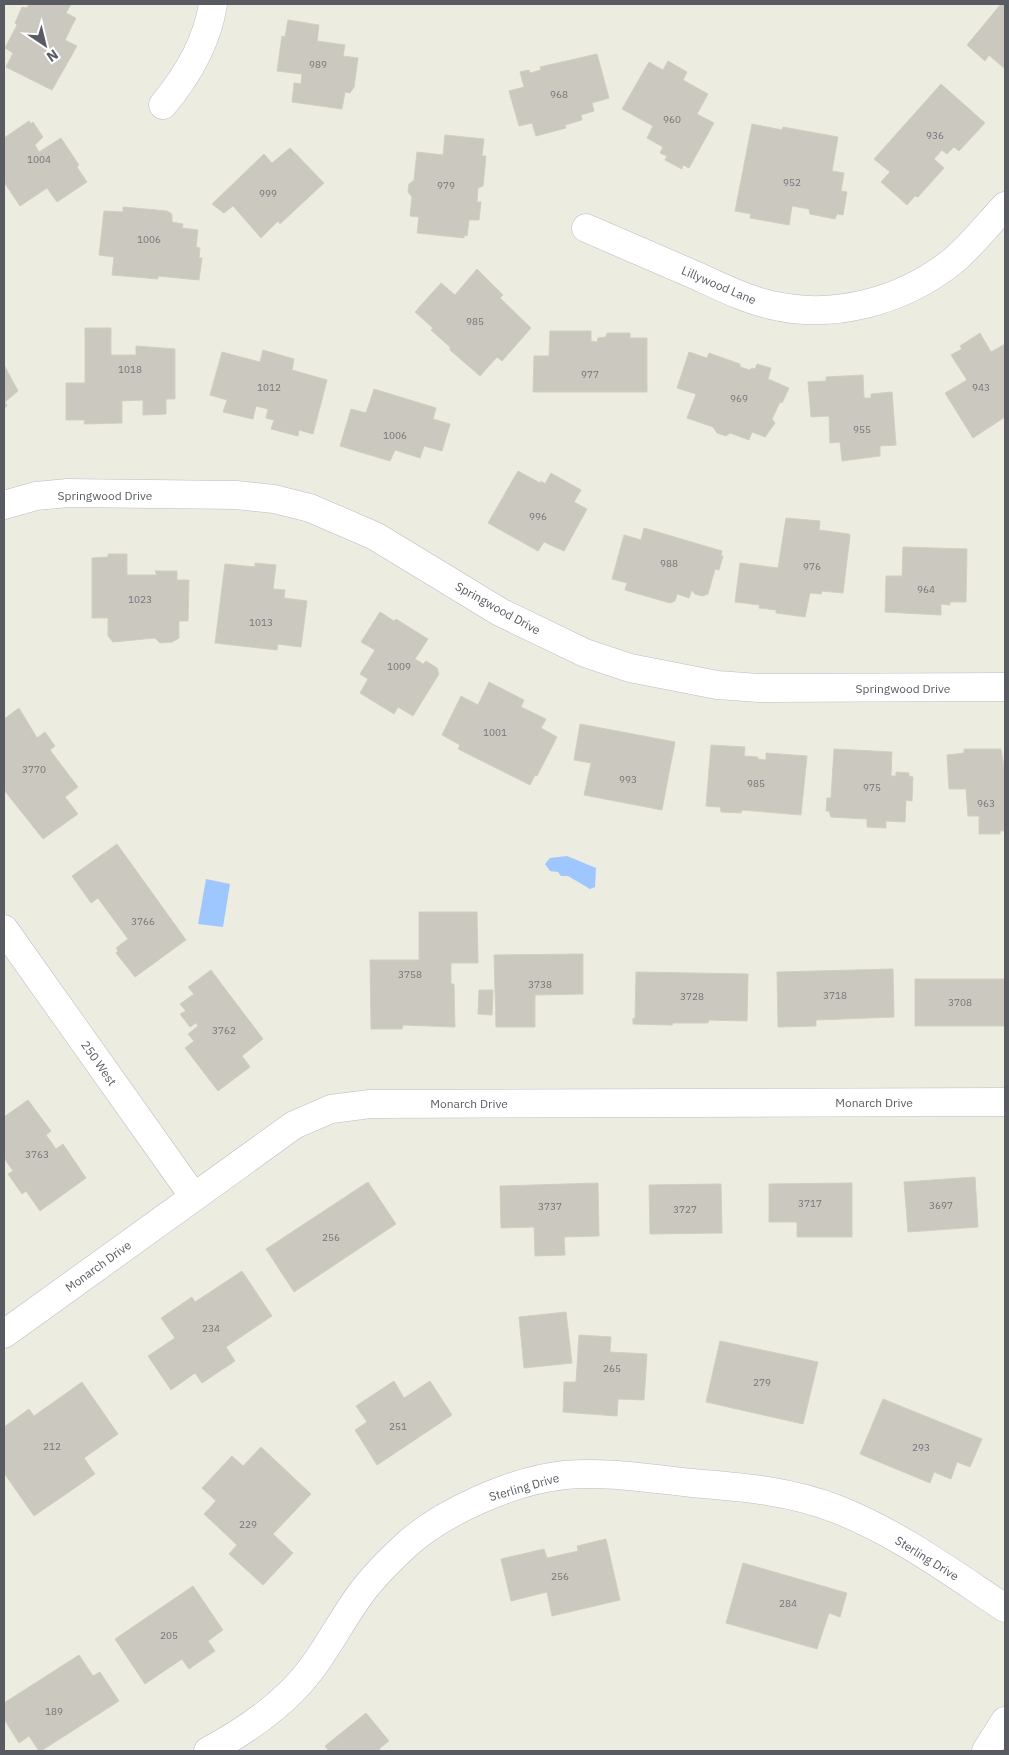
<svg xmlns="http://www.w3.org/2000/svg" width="1009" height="1755" font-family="'IBM Plex Sans',sans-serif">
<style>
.water{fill:#9ec6ff}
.building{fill:#cac8bf;stroke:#d2cfbe}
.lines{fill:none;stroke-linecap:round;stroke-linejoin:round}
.street-casing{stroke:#bbbcc3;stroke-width:29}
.secondary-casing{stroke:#bbbdc5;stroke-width:29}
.street{stroke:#fff;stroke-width:28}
.secondary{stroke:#fff;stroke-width:28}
.labels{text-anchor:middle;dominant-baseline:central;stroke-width:4;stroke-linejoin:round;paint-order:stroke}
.number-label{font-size:10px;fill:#757679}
.street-label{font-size:12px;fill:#595b62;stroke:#fff}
</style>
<rect width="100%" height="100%" fill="#edece0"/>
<path class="water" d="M567,856L596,868L595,887L590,889L568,876H561L558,872L550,871L545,864L550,858Z
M206,879L230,884L223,927L198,924Z"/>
<path class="building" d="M29,4H71L66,13L76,18L65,40L77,46L52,90L6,67L13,53L5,48L17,25L15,23L22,7L27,8Z
M1001,4H1005V69L989,55L985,61L967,45Z
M288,20L319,25L317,41L345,45L343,56L358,58L354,87L350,93L345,92L342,109L292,102L294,83L301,84L302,74L277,71L282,36L285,37Z
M597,54L609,98L592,103L594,111L581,115L582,120L565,125L566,128L536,136L532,123L519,126L509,91L524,87L520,72L529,70L530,73L541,70L540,67Z
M668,61L687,72L683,80L708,94L697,114L714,123L689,168L683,165L682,169L665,160L667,156L660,153L663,147L647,138L653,126L622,109L649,62L663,70Z
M941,84L985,123L959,151L954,147L947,154L942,150L934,159L944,168L918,197L915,196L907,205L881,182L890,172L874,159Z
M29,121L31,124L33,122L43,137L35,145L39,152L61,138L79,165L77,167L87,182L57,202L47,188L20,206L4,182V138Z
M752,124L782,130L783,127L838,137L832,171L844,173L841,191L847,192L843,215L837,214L835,219L810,214L809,209L792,206L789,225L750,218L751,214L735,211Z
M445,135L484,139L482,156H486L483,186L478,188L477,202H481L479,220H469L467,236L464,235V238L417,233L419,217L410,216L412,197L408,192L409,184L414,180L417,152L443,155Z
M290,148L324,183L280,224L278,221L261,238L233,206L224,213L212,204L264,154L272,163Z
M123,207L167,211L172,214V222L183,224L182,228L198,230L196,247L200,248L199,258H202L199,280L158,276V279L112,275L114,257L99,255L104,211L123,212Z
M477,269L503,295L500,298L531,328L502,361L497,357L480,376L450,350V347L431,330L433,328L415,312L441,283L455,295Z
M85,328H111V355H136V346L175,349V399H166V414L143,415V400L122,401V423L84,424L85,420H66V383H85Z
M550,331H591V341L597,342L598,338L606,337L607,333H630V338H647V392H533L534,356H549Z
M980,333L991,352L1005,344V417L973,438L945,393L967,380L951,355L962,349L960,346Z
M263,350L294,359L292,370L327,380L313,434L299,430L298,436L271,429L274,420L266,418L268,409L256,406L253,419L223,412L227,400L210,395L222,352L260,362Z
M689,352L707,358L709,353L740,364V367L750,370L752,368L755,369L757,364L771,368L768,379L789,388L782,403L780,402L772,419L775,423L765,437L752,432L749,440L730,433L726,436L717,433L713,427L687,418L696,394L677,388Z
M4,365L18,391L5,402L7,406L4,408Z
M863,375L864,398H871V394L892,392L896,445L880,446V456L842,461L840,442L830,443L829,416L811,417L808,382L826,381V377Z
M374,389L436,408L433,419L450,424L442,451L424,446L420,458L395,450L390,461L340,446L351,409L366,413Z
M518,471L540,483L541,481L545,484L551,473L581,490L574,502L587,509L564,551L544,542L538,551L488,523Z
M786,518L820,521L819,530L849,534L850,536L843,593L822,591L821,594L810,593L805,617L776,613V610L759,608L760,605L735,602L740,563L778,568Z
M644,528L722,551L721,556H723L719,570L715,569L708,594L702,596L695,594L692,590L689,598L677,594L675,601L670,603L625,590L627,583L612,579L624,535L641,540Z
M903,547L967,549L966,602H950V605L941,604V615L885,612L886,576H902Z
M108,554H127V575H157L155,571H177V580H189L188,621H179V638L172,642L160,643L155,638L113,642L108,636V618H92V558L108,557Z
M255,563L276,565L273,589L285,590L284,598L307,601L301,647L278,644L277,650L215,643L225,564L255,567Z
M380,612L394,621L396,619L428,639L415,659L423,664L426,661L437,668L439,674L413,716L398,707L394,714L360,693L368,679L360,674L375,650L361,642Z
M489,682L524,700L521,707L546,719L541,728L557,737L537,776L535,775L530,785L458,749L460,745L442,735L461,696L478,705Z
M19,708L37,738L45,732L55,746L50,750L78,787L65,797L78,814L43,839L4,790V719Z
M580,724L675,742L662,810L584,795L591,763L574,760Z
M711,745L745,747L744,756L758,757V759L766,760V753L807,756L801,815L742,810L741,813L721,812L720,807L706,806Z
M834,749L892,752L891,776H896V772L909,773V776L913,777L912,801L906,800L905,822L886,821V828L867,827V819L831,817L829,811H826L827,798H831Z
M964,749H1001L1005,772V831H1000V834H979V816H968L966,789H949L947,755L964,753Z
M117,844L186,940L135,977L116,953L118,951L116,948L128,939L98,898L91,903L72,876Z
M419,912H477L478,963H451V984H454L455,1027L403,1025L402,1029H371L370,960H419Z
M583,954V994L535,995V1027H496L494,955Z
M893,969L894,1017L816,1020V1026L778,1027L777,972Z
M211,970L263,1039L242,1056L250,1067L218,1091L185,1048L194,1041L188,1034L198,1026L196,1023L190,1027L180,1014L186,1011L180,1004L194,994L188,987Z
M636,972L748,974L747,1021L709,1020L708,1023H673L672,1025L633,1024V1018L635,1019Z
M915,979H1005V1026H915Z
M479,990H493L492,1015L478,1014Z
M28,1100L51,1131L46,1135L56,1149L63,1144L86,1178L40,1211L26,1191L22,1194L8,1174L13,1171L4,1158V1117Z
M975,1177L978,1227L908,1232L904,1182Z
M368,1182L396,1224L294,1292L266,1249Z
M598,1183L599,1236L564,1237L565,1255L535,1256L534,1227L501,1228L500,1186Z
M852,1183V1237H797V1222H769V1184Z
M721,1184L722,1233L650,1234L649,1185Z
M242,1271L272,1316L226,1347L235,1361L202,1383L195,1373L171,1390L148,1356L175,1338L161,1318L192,1297L195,1302Z
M566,1312L572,1363L524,1368L519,1317Z
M579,1335L611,1337L610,1352L647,1354L644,1400L618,1399L617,1416L563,1412L564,1382H576Z
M720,1341L818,1362L803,1424L706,1402Z
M394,1381L404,1398L430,1381L452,1415L377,1465L355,1430L367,1422L356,1406Z
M82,1382L118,1434L84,1458L95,1474L34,1516L4,1473V1427L29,1409L34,1416Z
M883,1399L982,1439L970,1467L957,1462L951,1479L934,1472L930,1483L860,1454Z
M261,1447L311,1494L273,1534L293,1553L263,1585L229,1554L237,1545L204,1514L216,1501L202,1488L232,1456L243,1466Z
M606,1539L620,1600L552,1616L547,1592L511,1601L501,1559L544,1549L547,1558L578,1551L577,1546Z
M743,1563L847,1593L840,1617L829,1613L817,1649L726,1623Z
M193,1586L223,1630L208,1641L215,1651L189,1669L182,1659L145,1684L115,1639Z
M79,1655L93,1676L100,1672L119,1701L41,1751H39L29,1736L19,1743L4,1719V1703Z
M366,1713L389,1741L379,1749L381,1751H329L325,1746Z"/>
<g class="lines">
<defs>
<path id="street" d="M163,105C188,75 207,43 213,4
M586,228C623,244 660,260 697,276C721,287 745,299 771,305C834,320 903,301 953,261C972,245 988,224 1005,206
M4,505L36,496L68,493L236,495L274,499L310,508L375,536L500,612L585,653L630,668L717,685L759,688L1005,687
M4,929L194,1197
M4,1334L294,1125L331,1109L370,1104L1005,1102
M208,1751C240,1734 270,1714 295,1688C324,1658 340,1620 365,1588C377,1573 391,1559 404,1547C441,1512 514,1480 565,1475C607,1471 651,1479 692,1483C742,1487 792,1491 839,1510C899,1534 952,1573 1005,1608"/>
<path id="secondary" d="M986,1751L1005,1721"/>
</defs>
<use href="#street" class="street-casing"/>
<use href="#secondary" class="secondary-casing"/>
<use href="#street" class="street"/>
<use href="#secondary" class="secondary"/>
</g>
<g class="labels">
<g class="number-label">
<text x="318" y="64">989</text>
<text x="559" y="94">968</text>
<text x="672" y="119">960</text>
<text x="935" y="135">936</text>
<text x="39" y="159">1004</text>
<text x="792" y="182">952</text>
<text x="446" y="185">979</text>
<text x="268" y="193">999</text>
<text x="149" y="239">1006</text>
<text x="475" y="321">985</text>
<text x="130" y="369">1018</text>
<text x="590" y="374">977</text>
<text x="269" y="387">1012</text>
<text x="981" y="387">943</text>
<text x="739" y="398">969</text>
<text x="862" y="429">955</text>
<text x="395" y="435">1006</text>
<text x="538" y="516">996</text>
<text x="669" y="563">988</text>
<text x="812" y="566">976</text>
<text x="926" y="589">964</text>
<text x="140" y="599">1023</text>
<text x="261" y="622">1013</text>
<text x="399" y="666">1009</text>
<text x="495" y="732">1001</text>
<text x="34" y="769">3770</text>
<text x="628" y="779">993</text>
<text x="756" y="783">985</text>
<text x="872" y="787">975</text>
<text x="986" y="803">963</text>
<text x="143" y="921">3766</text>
<text x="410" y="974">3758</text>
<text x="540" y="984">3738</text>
<text x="835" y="995">3718</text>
<text x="692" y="996">3728</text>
<text x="960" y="1002">3708</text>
<text x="224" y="1030">3762</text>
<text x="37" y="1154">3763</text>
<text x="810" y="1203">3717</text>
<text x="941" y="1205">3697</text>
<text x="550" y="1206">3737</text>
<text x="685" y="1209">3727</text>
<text x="331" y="1237">256</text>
<text x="211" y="1328">234</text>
<text x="612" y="1368">265</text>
<text x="762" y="1382">279</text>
<text x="398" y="1426">251</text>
<text x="52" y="1446">212</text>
<text x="921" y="1447">293</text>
<text x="248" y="1524">229</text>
<text x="560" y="1576">256</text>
<text x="788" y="1603">284</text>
<text x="169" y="1635">205</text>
<text x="54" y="1711">189</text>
</g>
<g class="street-label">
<text transform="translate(719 285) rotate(23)">Lillywood Lane</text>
<text x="105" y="495">Springwood Drive</text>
<text transform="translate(498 608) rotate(29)">Springwood Drive</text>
<text x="903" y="688">Springwood Drive</text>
<text transform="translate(99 1063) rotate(55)">250 West</text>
<text x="874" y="1102">Monarch Drive</text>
<text x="469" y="1103">Monarch Drive</text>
<text transform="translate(98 1266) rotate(-36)">Monarch Drive</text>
<text transform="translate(524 1487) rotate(-16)">Sterling Drive</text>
<text transform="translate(927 1558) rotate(32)">Sterling Drive</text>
</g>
</g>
<rect width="1009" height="1755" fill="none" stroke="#595b62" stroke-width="10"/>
<g transform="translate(45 45) rotate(145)" stroke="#ffffff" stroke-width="4" paint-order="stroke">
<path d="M0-4L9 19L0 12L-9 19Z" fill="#595b62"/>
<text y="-8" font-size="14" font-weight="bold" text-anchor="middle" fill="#595b62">N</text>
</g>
</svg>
